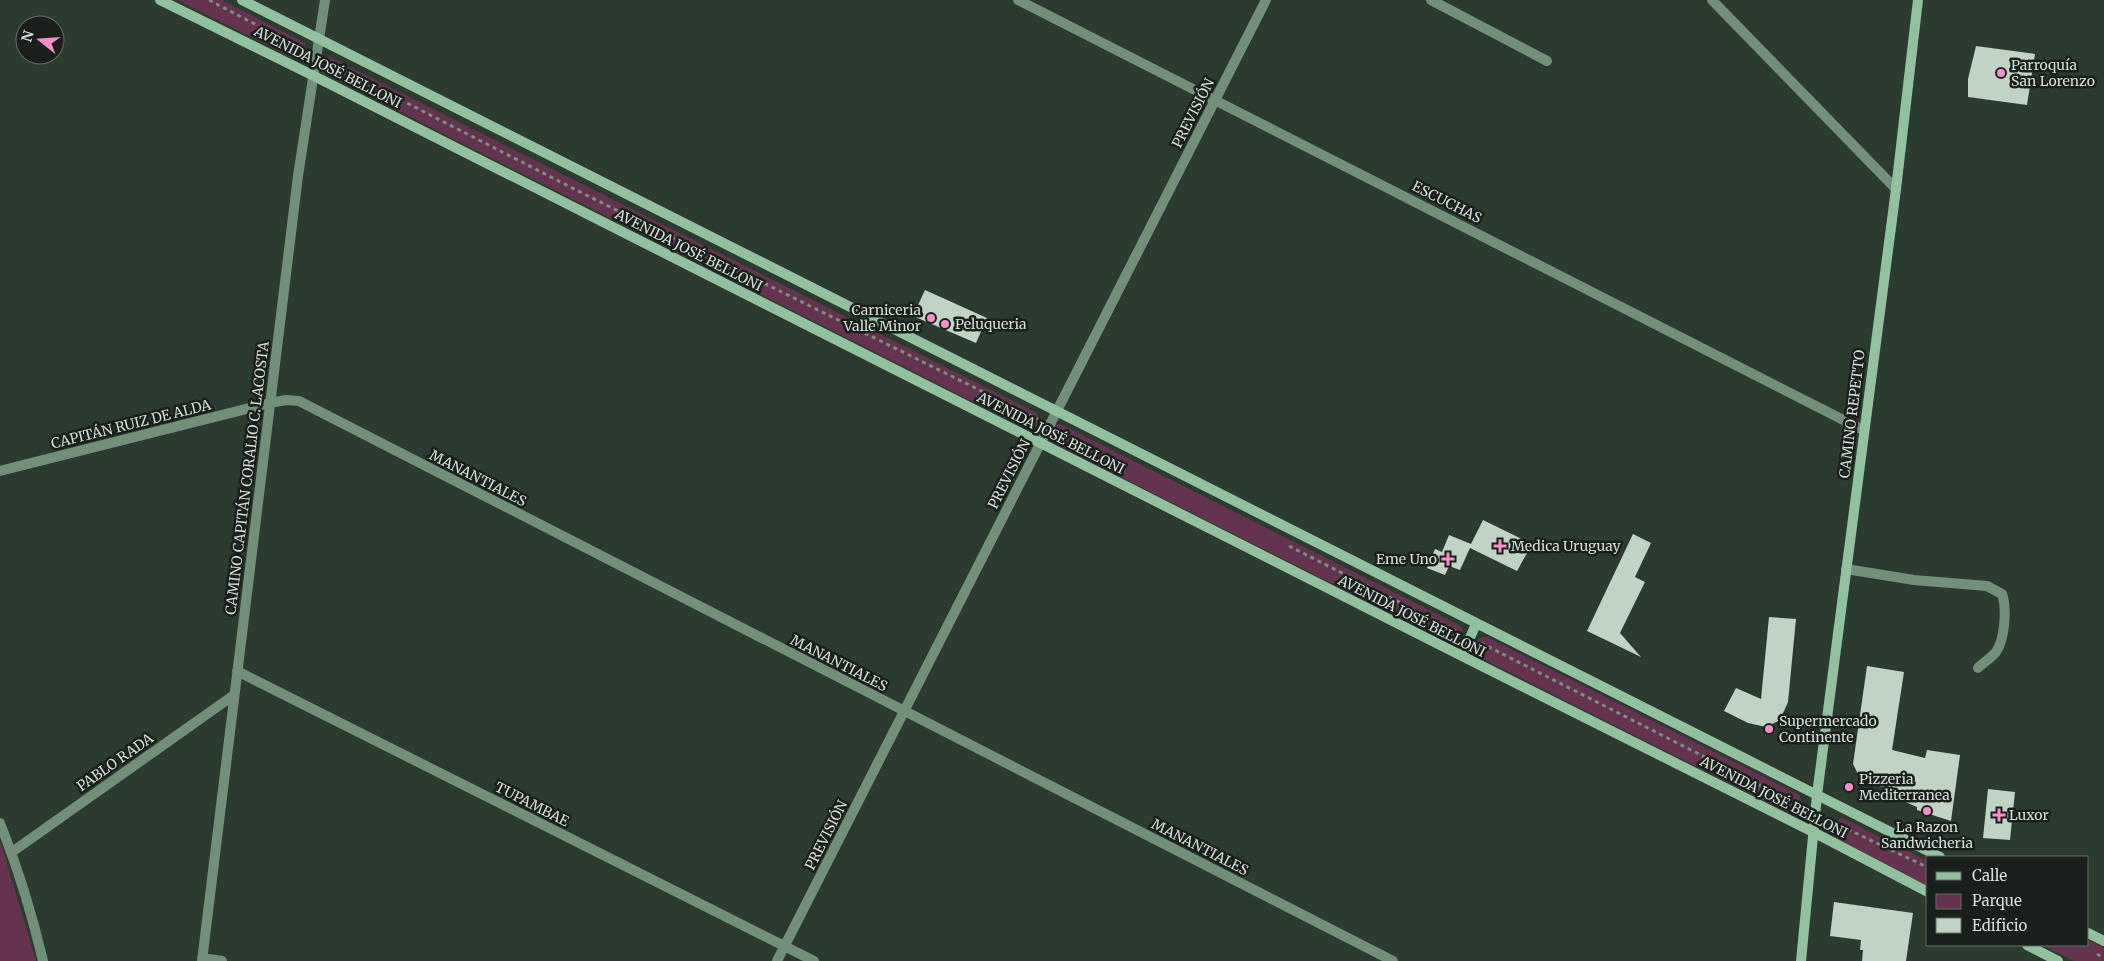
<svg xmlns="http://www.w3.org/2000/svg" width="2104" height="961" font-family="Merriweather,serif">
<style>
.green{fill:#64334f}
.building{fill:#c1d3c5}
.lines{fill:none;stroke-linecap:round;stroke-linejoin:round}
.path{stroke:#7f8b82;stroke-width:3;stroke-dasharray:4 4;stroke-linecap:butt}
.street{stroke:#728f7a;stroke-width:10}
.secondary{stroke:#92c19f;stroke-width:10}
.poi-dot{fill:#f98fca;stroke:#19201b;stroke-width:2}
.labels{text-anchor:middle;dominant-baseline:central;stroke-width:5;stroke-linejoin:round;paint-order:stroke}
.poi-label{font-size:14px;fill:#d5ded7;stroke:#19201b;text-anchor:start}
.street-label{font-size:14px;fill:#d5ded7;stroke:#19201b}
</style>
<rect width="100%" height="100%" fill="#2c3b30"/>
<path class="green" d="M177,0H222L305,43C307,52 305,56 297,60Z
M328,56L1035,412L1038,416L1036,426L1029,430L321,72V63Z
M1060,424L1459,625L1463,630L1461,638L1452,642L1446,641L1051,442L1048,438L1054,425Z
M1482,637H1487L1798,794L1801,799C1801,807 1796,813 1788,813L1477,656C1471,648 1474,641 1482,637Z
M1842,818L1928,861V886L1839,841L1831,832L1834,822Z
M0,840L36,961H0Z
M2088,940L2104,948V961H2074L2042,945H2088Z"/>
<path class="building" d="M1976,46L2035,54L2027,105L1968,97V79Z
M925,290L987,318L976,343L913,316Z
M1483,520L1532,544L1517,571L1470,548L1460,570L1449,566L1445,575L1427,568L1435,549L1442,552L1449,535L1471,544Z
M1633,534L1651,543L1635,577L1645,582L1620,633L1641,657L1587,631Z
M1769,617L1796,619L1788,702L1780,720L1766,727L1748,723L1724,711L1736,688L1761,699Z
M1867,666L1904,672L1892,750L1925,758L1927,750L1960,755L1951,821L1917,810V807L1887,794L1888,790L1859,776L1853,764Z
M1988,789L2015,792L2010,840L1983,838Z
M1834,902L1913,913L1906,961H1862L1863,950H1860L1861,940L1830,936Z"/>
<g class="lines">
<path class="path" d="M209,0L306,51
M329,63L584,194L1038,419
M1289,546L1460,633
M1481,643L1803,807
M1826,819L1927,867
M2097,954L2104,958"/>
<path class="street" d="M1018,0L1863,430
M1431,0L1547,61
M1712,0L1896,189
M0,471L270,403L286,400L299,401L1393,961
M1846,569L1914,580L1987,586L2002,594C2007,608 2005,639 1996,652C1991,658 1983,663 1978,668
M237,671L814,961
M0,823C18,868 32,914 43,961
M12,852L234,695
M202,958L222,961
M202,961L298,176L325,0
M777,961L1266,0"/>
<path class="secondary" d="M160,0L314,76L1462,656L1815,833L1928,892
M242,0L1940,857
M1462,656L1476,624
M2088,933L2104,941
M2027,945L2058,961
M1801,961L1817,795L1896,189L1918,0"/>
</g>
<g class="poi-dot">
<circle cx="2001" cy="73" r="5"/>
<circle cx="931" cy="318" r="5"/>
<circle cx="945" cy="324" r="5"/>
<path d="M1497.5 538.5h5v5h5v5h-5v5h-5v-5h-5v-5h5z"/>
<path d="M1445.5 551.5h5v5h5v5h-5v5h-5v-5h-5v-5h5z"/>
<circle cx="1769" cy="729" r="5"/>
<circle cx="1849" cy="787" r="5"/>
<circle cx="1927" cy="811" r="5"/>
<path d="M1996.5 807.5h5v5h5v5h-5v5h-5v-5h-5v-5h5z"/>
</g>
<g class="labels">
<g class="poi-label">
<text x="2011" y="65">Parroquía<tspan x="2011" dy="16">San Lorenzo</tspan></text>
<text x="921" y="310" text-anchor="end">Carniceria<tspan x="921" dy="16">Valle Minor</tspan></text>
<text x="955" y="324">Peluqueria</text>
<text x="1511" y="546">Medica Uruguay</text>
<text x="1437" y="559" text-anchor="end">Eme Uno</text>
<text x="1779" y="721">Supermercado<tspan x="1779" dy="16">Continente</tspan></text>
<text x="1859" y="779">Pizzeria<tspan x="1859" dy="16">Mediterranea</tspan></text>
<text x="2009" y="815">Luxor</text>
<text x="1927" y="827" text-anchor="middle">La Razon<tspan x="1927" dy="16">Sandwicheria</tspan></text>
</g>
<g class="street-label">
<text transform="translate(328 67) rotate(27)">AVENIDA JOSÉ BELLONI</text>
<text transform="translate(1193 113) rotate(-63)">PREVISIÓN</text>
<text transform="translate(1447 202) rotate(27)">ESCUCHAS</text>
<text transform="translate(689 250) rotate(27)">AVENIDA JOSÉ BELLONI</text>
<text transform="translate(1852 414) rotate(-83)">CAMINO REPETTO</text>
<text transform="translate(131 424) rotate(-14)">CAPITÁN RUIZ DE ALDA</text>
<text transform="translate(1051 433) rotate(27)">AVENIDA JOSÉ BELLONI</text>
<text transform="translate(1009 474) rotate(-63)">PREVISIÓN</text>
<text transform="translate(247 478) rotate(-83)">CAMINO CAPITÁN CORALIO C. LACOSTA</text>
<text transform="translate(478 478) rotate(27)">MANANTIALES</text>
<text transform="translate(1412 616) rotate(27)">AVENIDA JOSÉ BELLONI</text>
<text transform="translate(839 663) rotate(27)">MANANTIALES</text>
<text transform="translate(115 762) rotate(-35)">PABLO RADA</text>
<text transform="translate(1774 797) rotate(27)">AVENIDA JOSÉ BELLONI</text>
<text transform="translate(532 804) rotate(27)">TUPAMBAE</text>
<text transform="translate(826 835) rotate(-63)">PREVISIÓN</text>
<text transform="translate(1200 847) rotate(27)">MANANTIALES</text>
</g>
</g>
<rect x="1926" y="856" width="162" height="90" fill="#19201b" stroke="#646c66"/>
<rect x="1936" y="872" width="25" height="8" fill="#92c19f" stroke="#646c66"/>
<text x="1972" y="881" font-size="15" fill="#d5ded7">Calle</text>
<rect x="1936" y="894" width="25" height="15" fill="#64334f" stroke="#646c66"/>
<text x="1972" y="906" font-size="15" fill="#d5ded7">Parque</text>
<rect x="1936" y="918" width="25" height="15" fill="#c1d3c5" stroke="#646c66"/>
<text x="1972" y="931" font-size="15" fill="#d5ded7">Edificio</text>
<g transform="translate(40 40) rotate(287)"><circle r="24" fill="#19201b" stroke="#646c66"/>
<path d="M0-4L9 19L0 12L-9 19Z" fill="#f98fca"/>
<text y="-8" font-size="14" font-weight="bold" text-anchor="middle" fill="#d5ded7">N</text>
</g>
</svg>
